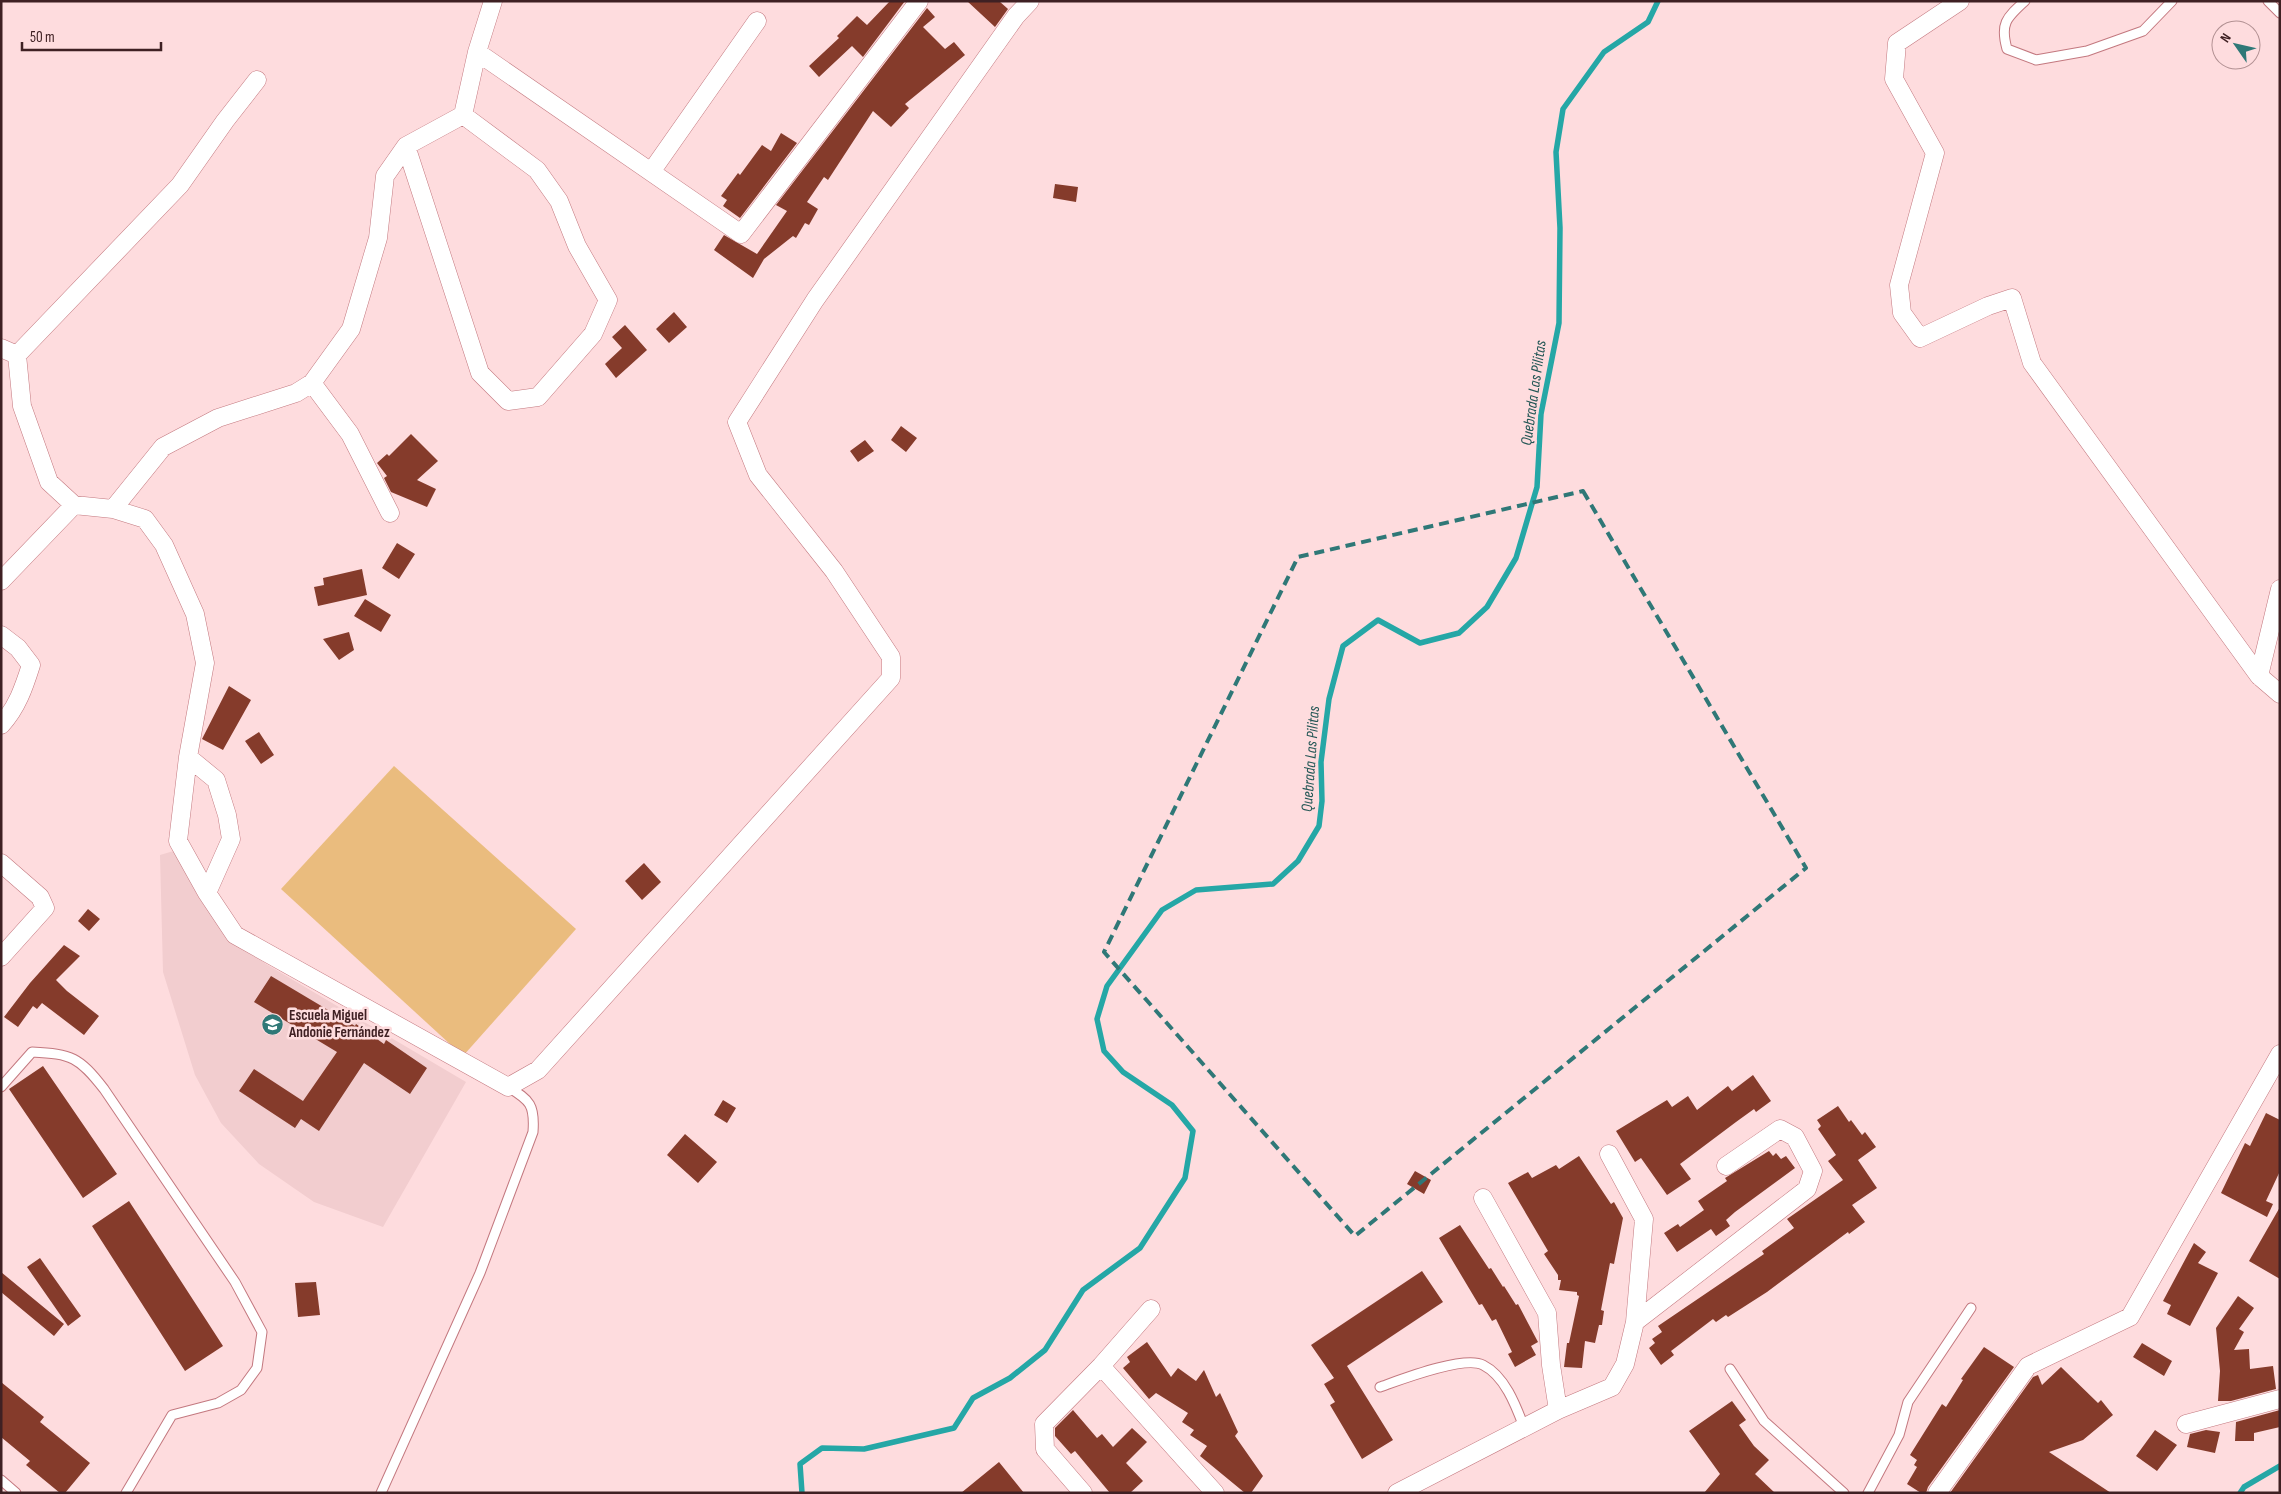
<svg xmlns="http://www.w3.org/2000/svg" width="2281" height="1494" font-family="'Sofia Sans Condensed',sans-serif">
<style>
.built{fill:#f2cdcf}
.green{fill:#eabc7e}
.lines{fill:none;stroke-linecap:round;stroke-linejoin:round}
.stream{stroke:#25a7a6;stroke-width:5.5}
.building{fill:#853b2b}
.lane-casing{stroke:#c3787f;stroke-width:11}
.street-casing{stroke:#c3787f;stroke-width:19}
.lane{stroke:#fff;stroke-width:9}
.street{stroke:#fff;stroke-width:18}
.marked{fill:none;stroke:#2f7877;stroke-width:4;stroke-dasharray:10 6;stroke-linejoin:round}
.labels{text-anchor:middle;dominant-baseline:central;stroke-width:5;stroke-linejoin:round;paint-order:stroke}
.poi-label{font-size:15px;font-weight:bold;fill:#3f2023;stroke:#fedcde;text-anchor:start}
.water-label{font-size:16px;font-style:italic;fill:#245756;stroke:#fedcde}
</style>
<rect width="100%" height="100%" fill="#fedcde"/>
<path class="built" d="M177,850L230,937L266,964L466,1082L383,1227L314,1202L259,1164L221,1123L195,1075L163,972L160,855Z"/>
<path class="green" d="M394,766L576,929L463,1056L281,889Z"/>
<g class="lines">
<path class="stream" d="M802,1493L800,1464L822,1448L864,1449L954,1428L973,1398L1010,1378L1045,1350L1083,1290L1140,1248L1185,1178L1193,1131L1172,1105L1123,1072L1104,1051L1097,1019L1107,986L1162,910L1196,890L1273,884L1298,861L1319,826L1322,801L1321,762L1329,699L1343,646L1378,620L1420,643L1459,633L1487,607L1516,558L1537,487L1541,414L1559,323L1560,228L1556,152L1563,109L1604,52L1648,22L1658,1
M2240,1493L2244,1487L2280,1466"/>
</g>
<path class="building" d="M890,1H905L863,57L852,46L819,77L809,66L839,38L837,36L857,16L867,25Z
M967,1H999L1008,9L995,27Z
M927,8L935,17L923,27L945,49L954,42L965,55L905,104L909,108L891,127L873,111L828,180L824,177L807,202L818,209L809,225L805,223L796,238L793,236L764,259L753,278L714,250L724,235L757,254L787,211L776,205Z
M781,133L797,143L740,218L723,206L727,200L721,196L738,173L740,175L762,145L771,151Z
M1055,184L1078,187L1076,202L1053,198Z
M674,312L687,327L669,343L656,329Z
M625,325L647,350L616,378L605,364L622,348L612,337Z
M901,426L917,438L906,452L891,440Z
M411,434L438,461L417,480L436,489L427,507L391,492L384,478L387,476L377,463L387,454L389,456Z
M865,440L874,451L858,462L850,451Z
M397,543L415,554L399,579L382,568Z
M362,569L367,595L318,606L314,587L324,585L323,578Z
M365,599L391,615L381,632L354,616Z
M349,632L354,650L339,660L323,639Z
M229,686L251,700L223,750L202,739Z
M259,732L274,755L261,764L245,741Z
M644,863L661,882L642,900L625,881Z
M88,909L100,919L89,931L78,921Z
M64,945L80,956L56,980L67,991L99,1016L84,1035L42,1003L37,1009L33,1006L18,1027L4,1017L30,983Z
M271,976L355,1026L356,1024L384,1044L386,1040L427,1068L410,1094L364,1063L319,1131L301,1119L295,1128L239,1091L254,1069L303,1101L337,1052L254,1002Z
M43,1066L117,1174L83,1198L9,1089Z
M1753,1075L1771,1101L1756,1112L1754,1109L1736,1122L1680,1164L1691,1179L1667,1195L1641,1158L1635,1162L1616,1131L1667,1100L1672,1107L1688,1096L1697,1110L1728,1086L1732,1091Z
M723,1100L736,1108L727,1123L714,1115Z
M1838,1106L1849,1122L1851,1120L1862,1135L1865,1132L1876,1147L1858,1160L1877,1188L1852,1205L1865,1222L1849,1234L1848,1232L1767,1292L1728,1317L1726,1315L1716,1322L1713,1319L1671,1351L1674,1355L1661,1365L1649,1348L1655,1343L1652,1339L1662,1332L1658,1326L1764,1254L1762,1251L1794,1228L1787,1219L1843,1180L1828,1161L1836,1155L1818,1129L1821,1126L1817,1120Z
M2266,1113L2280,1120V1171L2266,1201L2273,1204L2267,1217L2221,1193L2245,1143L2250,1146Z
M685,1134L717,1162L698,1183L667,1155Z
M1769,1151L1773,1156L1776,1153L1781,1159L1786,1156L1795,1168L1735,1212L1726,1220L1730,1226L1716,1236L1711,1229L1677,1252L1664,1233L1678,1224L1680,1227L1704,1210L1698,1201L1727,1181L1725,1178Z
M1579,1156L1611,1204L1614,1202L1623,1218L1614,1264L1610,1263L1601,1310L1604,1311L1602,1325H1599L1595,1343L1585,1341L1582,1368L1564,1367L1567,1343H1569L1579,1296L1577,1295V1292L1559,1290L1561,1280H1558V1275L1544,1254L1548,1251L1508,1183L1528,1172L1532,1178L1556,1165L1559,1169Z
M1415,1171L1431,1180L1424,1194L1407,1184Z
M129,1201L223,1346L185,1371L92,1226Z
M2280,1207V1279L2249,1261Z
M1460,1225L1489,1269L1491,1268L1503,1287L1504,1286L1516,1305L1518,1304L1538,1342L1531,1346L1536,1355L1515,1367L1508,1354L1512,1352L1496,1319L1492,1321L1482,1304L1479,1305L1439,1238Z
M2194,1243L2206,1252L2198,1263L2218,1273L2190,1326L2167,1314L2171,1305L2163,1301Z
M40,1258L81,1316L68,1326L27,1267Z
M1422,1271L1443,1302L1347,1366L1393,1440L1362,1459L1330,1405L1335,1402L1324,1384L1334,1378L1311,1345Z
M1,1272L64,1324L54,1336L1,1292Z
M316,1282L320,1315L298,1317L295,1283Z
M2238,1296L2254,1308L2239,1329L2244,1332L2234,1350L2249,1349L2250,1369L2273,1366L2276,1389L2231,1401H2218L2220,1371L2216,1328Z
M1147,1342L1171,1377L1178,1368L1196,1381L1204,1370L1216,1397L1220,1393L1238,1432L1235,1436L1263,1476L1251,1493H1245L1200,1456L1207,1446L1190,1435L1194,1430L1182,1422L1188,1413L1156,1393L1149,1399L1123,1368L1130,1362L1127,1357Z
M2142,1343L2172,1361L2164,1376L2133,1357Z
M1984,1347L2014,1367L1928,1487L1926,1493H1921L1907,1484L1917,1467L1914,1465L1917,1460L1910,1455L1942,1404L1946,1407L1963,1380L1961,1379Z
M2061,1367L2098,1403L2101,1400L2113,1415L2083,1440L2049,1452L2111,1493H1950L2033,1377L2038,1375L2042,1385Z
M1,1382L44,1417L40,1422L90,1463L65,1493H60L26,1465L30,1461L1,1437Z
M1732,1401L1746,1420L1739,1425L1754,1446L1769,1460L1755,1474L1775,1493H1704L1720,1474L1689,1431Z
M1073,1410L1097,1438L1102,1434L1113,1447L1132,1428L1147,1442L1126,1463L1143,1481L1130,1493H1110L1075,1451L1071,1454L1055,1436V1428Z
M2280,1410V1427L2254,1433V1441H2235L2236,1422Z
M2155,1430L2177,1445L2157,1471L2136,1456Z
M2206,1430L2220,1432L2215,1453L2187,1447L2190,1434Z
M999,1462L1024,1493H961Z"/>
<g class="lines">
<defs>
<path id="lane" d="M2025,1C2006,18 2000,24 2007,49L2036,60L2087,51L2143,31L2172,1
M2268,1L2280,13
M1,1087L32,1052C72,1054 79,1057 104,1089L235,1282L262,1332L257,1368L241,1390L218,1403L172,1415L126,1493
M1730,1369L1764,1421L1844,1493
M1380,1387C1400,1380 1464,1355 1483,1365C1505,1376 1516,1406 1524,1427
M1,1480L16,1493
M381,1493L480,1273L533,1132C535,1105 530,1100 508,1087
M1868,1493L1899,1435L1908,1402L1971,1308"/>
<path id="street" d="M1960,1L1897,43L1894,79L1935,153L1899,285L1902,313L1920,338L1988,306L2012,298L2032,363L2259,676L2280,694
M477,52L741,234L919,1
M406,146L480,373L508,401L538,397L593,334L608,300L577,246L559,201L537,170L463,115
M651,172L757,21
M1,348L17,355L22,406L49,482L74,505L113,509L145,519L164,545L195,614L205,663L188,757L178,841L207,893L235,935L508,1087L538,1070L891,678V657L834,571L758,475L737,422L815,300L1016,16L1030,1
M17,355L180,185L225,121L257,80
M312,383L350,434L390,513
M113,509L163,447L218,418L296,393L312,383L351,329L378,238L385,176L406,146L463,115L477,52L493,1
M1,581L74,505
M1,635L18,648L31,665C24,687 17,708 1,725
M2259,676L2280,589
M188,757L216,780L227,815L231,839L207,893
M1,863L40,897L45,908L1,957
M1483,1198L1547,1313L1551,1365L1558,1410
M1635,1322L1807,1189L1813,1171L1795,1137L1780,1129L1726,1166
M1101,1366L1215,1493
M2186,1424L2280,1399
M1083,1493L1045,1449L1044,1424L1101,1366L1151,1309
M1397,1493L1558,1410L1612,1387L1625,1364L1635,1322L1644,1219L1609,1154
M1937,1493L2028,1366L2130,1317L2280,1054"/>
</defs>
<use href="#lane" class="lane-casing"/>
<use href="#street" class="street-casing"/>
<use href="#lane" class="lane"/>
<use href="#street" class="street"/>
</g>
<path class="marked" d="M1583,491L1806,868L1355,1236L1104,952L1298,557Z"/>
<defs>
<symbol id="school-disc" viewBox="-11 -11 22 22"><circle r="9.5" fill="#2f7877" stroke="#fedcde"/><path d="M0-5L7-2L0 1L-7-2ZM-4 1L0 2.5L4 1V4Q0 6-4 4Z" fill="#fff"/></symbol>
</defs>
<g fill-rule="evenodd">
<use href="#school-disc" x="260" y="1012" width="25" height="25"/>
</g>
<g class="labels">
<g class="poi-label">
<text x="289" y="1015">Escuela Miguel<tspan x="289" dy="17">Andonie Fernández</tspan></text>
</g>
<g class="water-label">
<text transform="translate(1534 393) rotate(-82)">Quebrada Las Pilitas</text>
<text transform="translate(1311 759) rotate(-86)">Quebrada Las Pilitas</text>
</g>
</g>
<rect width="2281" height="1494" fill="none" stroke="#3f2023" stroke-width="5"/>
<g transform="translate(2236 45) rotate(304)"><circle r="24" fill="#fedcde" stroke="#b29193"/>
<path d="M0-4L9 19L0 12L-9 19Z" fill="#2f7877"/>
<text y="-8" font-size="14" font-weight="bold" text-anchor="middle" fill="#3f2023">N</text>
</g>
<path d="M22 42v8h139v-8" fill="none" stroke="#3f2023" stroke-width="2.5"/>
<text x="30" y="42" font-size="15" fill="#3f2023" stroke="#fedcde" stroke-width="4" paint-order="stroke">50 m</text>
</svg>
